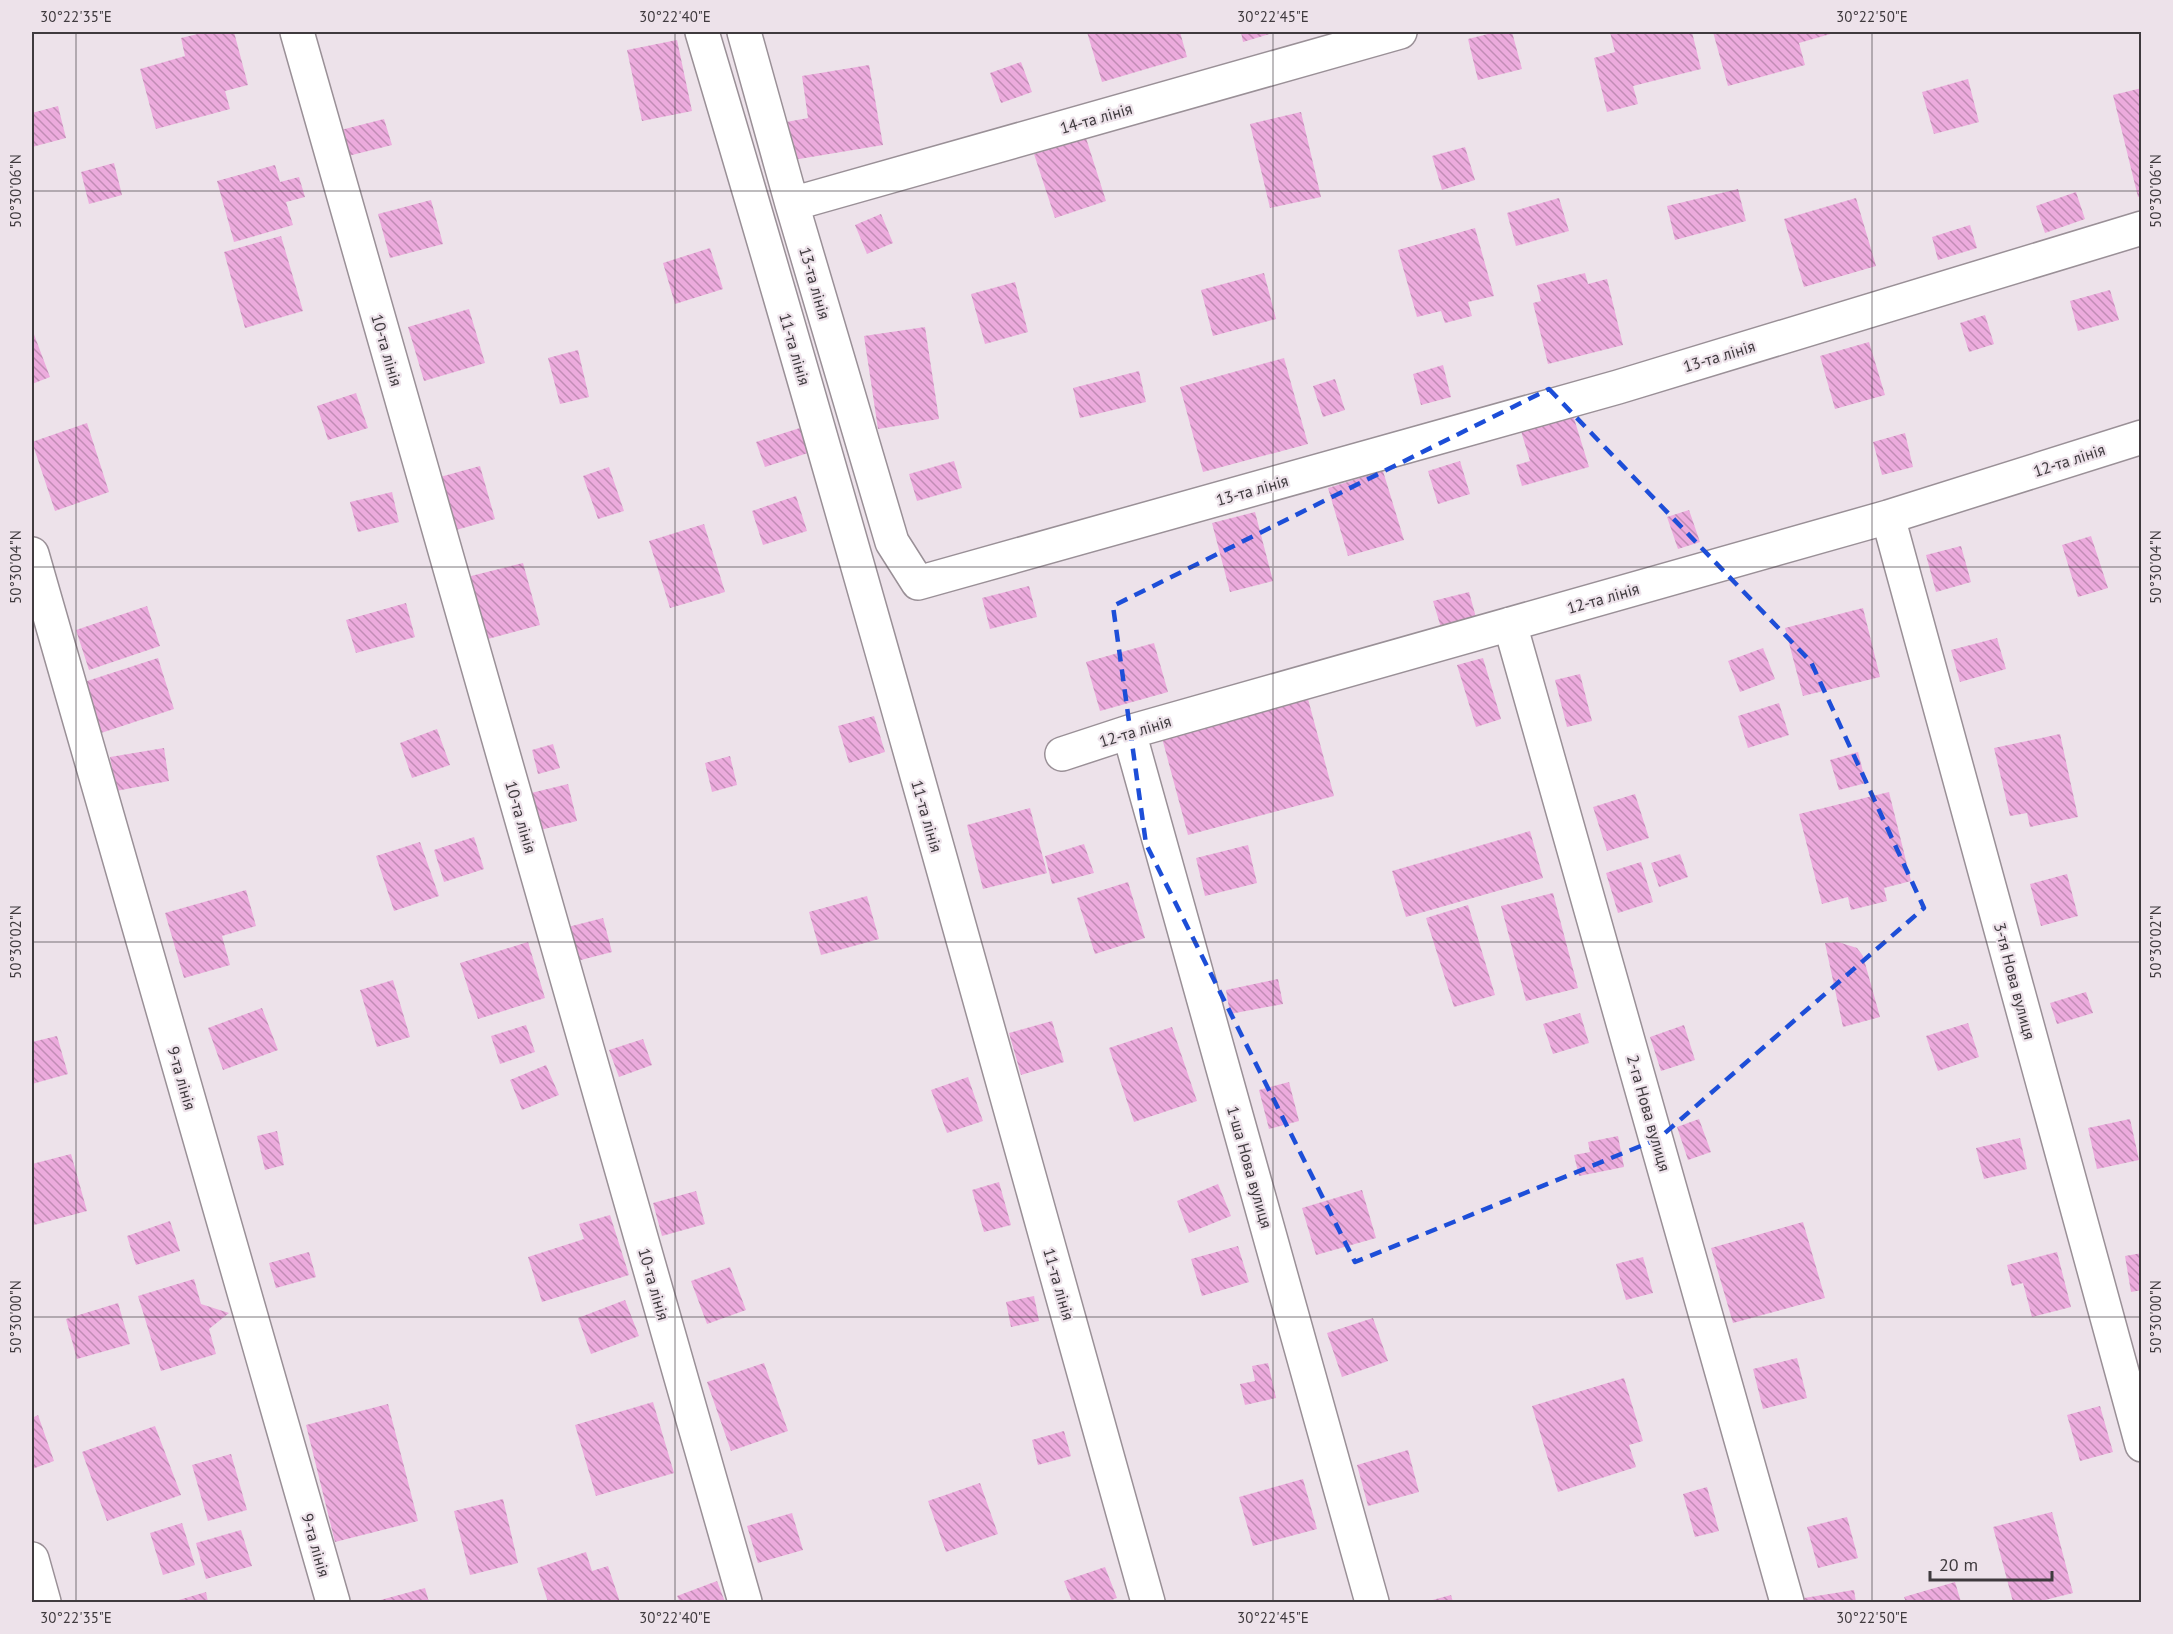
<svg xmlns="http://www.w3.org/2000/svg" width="2173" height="1634" font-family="'PT Sans',sans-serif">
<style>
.building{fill:url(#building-back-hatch)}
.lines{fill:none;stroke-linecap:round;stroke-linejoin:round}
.minor-casing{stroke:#9a9097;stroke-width:36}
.minor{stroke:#fff;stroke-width:33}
.marked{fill:none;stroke:#1d4ed8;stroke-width:4.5;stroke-dasharray:12 8;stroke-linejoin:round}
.ticks{fill:none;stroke:#3f3a3e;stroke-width:1.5;stroke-opacity:0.45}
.labels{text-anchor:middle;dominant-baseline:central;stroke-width:4.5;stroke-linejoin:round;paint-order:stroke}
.street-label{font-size:16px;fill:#3f3a3e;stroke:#ede2ea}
.neatline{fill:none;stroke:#3f3a3e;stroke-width:2}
.ticks-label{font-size:15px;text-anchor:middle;fill:#3f3a3e}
</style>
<defs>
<pattern id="building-back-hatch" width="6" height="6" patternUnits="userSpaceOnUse" patternTransform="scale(1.5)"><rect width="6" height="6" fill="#ecabdd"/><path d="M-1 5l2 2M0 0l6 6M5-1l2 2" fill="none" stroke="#c18cb5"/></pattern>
</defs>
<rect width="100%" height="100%" fill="#ede2ea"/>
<path class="building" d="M206,32H234L248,85L225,91L230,109L156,129L140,69L185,56L181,38Z
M1087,32H1180L1187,57L1102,82Z
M1241,32H1276L1243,42Z
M1496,32H1512L1522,69L1478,80L1468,39Z
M1610,32H1692L1701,69L1633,86L1638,104L1607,112L1594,58L1615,52Z
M1713,32H1833L1834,33L1799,43L1805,65L1728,86Z
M677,40L692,111L642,121L627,50Z
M1021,62L1032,92L1001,103L990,73Z
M869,65L883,145L787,161L781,123L808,118L802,76Z
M1968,79L1979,122L1934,134L1922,92Z
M2142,88V196L2138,197L2113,95Z
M58,106L66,138L32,147V113Z
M1301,112L1321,197L1270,208L1250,124Z
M384,119L392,145L344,157L337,131Z
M1086,138L1106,201L1055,218L1034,154Z
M1465,147L1475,180L1442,190L1432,156Z
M114,163L122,195L89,204L81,172Z
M275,165L280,182L299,177L305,197L286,202L293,225L234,242L217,181Z
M1738,189L1746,221L1675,240L1667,206Z
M2076,192L2085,219L2045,233L2036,206Z
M1559,198L1569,231L1516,246L1507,213Z
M1856,198L1876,266L1804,287L1784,219Z
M431,200L443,244L390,258L378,214Z
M881,214L893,243L867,254L855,225Z
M1970,225L1977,248L1938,260L1932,237Z
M1475,228L1494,296L1468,302L1472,316L1445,323L1441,311L1417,317L1398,250Z
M281,236L303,311L245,328L224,252Z
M710,248L723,289L675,304L663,263Z
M1264,273L1276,319L1213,336L1201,290Z
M1585,273L1588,284L1607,279L1623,345L1548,364L1533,303L1541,301L1537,285Z
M1015,282L1028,332L985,344L971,294Z
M2110,290L2119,320L2078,331L2070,301Z
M469,309L485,363L424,381L408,327Z
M1985,315L1994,344L1969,352L1960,323Z
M925,327L939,419L878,429L864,336Z
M32,329L50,377L32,384Z
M1869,342L1885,395L1835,409L1820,356Z
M578,350L589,397L560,404L548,358Z
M1284,358L1308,444L1203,472L1180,387Z
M1443,365L1451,397L1421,405L1413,374Z
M1139,371L1146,402L1080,418L1073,388Z
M1335,379L1345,410L1323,417L1313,386Z
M356,393L368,428L328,440L317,406Z
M1573,415L1589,467L1522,486L1516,465L1530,461L1521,431Z
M87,423L109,492L55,511L32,442Z
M803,427L811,452L765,467L756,442Z
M1905,433L1913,467L1882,475L1873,442Z
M954,461L962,488L917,501L909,474Z
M1460,461L1470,494L1438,504L1428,471Z
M480,466L495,519L456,530L440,477Z
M609,467L624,511L598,519L583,476Z
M1383,471L1404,540L1348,556L1328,488Z
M392,492L399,522L358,532L350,502Z
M796,496L807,531L763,545L752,511Z
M1689,510L1700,542L1678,549L1667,517Z
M1255,512L1273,581L1230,592L1212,523Z
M704,524L725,592L670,608L649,541Z
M2091,536L2108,588L2078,597L2062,545Z
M1961,546L1971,582L1936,592L1926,555Z
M523,563L540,625L484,640L467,577Z
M1029,586L1037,617L990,629L982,598Z
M1469,592L1477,621L1442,631L1433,601Z
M406,603L415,637L356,653L346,620Z
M147,606L160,646L89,670L76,630Z
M1863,608L1880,677L1803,696L1785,628Z
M1997,638L2006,669L1960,682L1951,650Z
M1154,643L1168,692L1100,711L1086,662Z
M1763,648L1775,679L1740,692L1728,661Z
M158,658L174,709L101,733L84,682Z
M1483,658L1501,719L1476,727L1457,665Z
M1580,674L1592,721L1567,727L1555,680Z
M1308,699L1334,796L1188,835L1162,738Z
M1779,703L1789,735L1748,748L1738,716Z
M874,716L885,752L849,763L838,726Z
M437,729L450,765L412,778L400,743Z
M2060,734L2078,817L2030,827L2027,813L2010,816L1994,748Z
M553,744L560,768L538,774L532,750Z
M164,748L169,781L116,791L110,757Z
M1858,752L1866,783L1839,790L1830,760Z
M730,756L737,785L712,792L705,763Z
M568,784L577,821L536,831L527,794Z
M1889,792L1911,881L1884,888L1887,901L1851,910L1848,897L1822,904L1799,814Z
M1635,794L1649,838L1607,851L1593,807Z
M1030,808L1047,873L983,889L967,825Z
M1530,831L1543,878L1406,917L1392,871Z
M474,837L484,869L444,882L434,850Z
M420,842L439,896L394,911L376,856Z
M1084,844L1094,873L1052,884L1045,856Z
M1248,845L1257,883L1205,896L1196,858Z
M1680,854L1688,877L1659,887L1651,863Z
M1641,862L1653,902L1618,913L1606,873Z
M2067,874L2078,916L2041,926L2030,884Z
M1128,882L1145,938L1095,954L1077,898Z
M246,890L256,926L222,936L230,965L184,978L165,913Z
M1553,893L1578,988L1526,1001L1501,906Z
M867,896L879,939L821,955L809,912Z
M1468,905L1495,995L1454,1007L1426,918Z
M603,918L612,952L577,961L568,927Z
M528,942L545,998L478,1019L460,963Z
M1838,942L1857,948L1863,956L1880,1017L1843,1027L1825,943Z
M1278,979L1283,1004L1230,1014L1226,990Z
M393,980L410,1037L377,1047L360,990Z
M2086,992L2093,1013L2057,1024L2050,1003Z
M262,1008L278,1050L223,1070L208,1028Z
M1580,1013L1589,1043L1553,1054L1543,1024Z
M1052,1021L1064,1062L1021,1075L1009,1033Z
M1968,1023L1979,1057L1938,1071L1926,1036Z
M526,1025L535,1052L500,1064L491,1036Z
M1684,1025L1695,1060L1661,1071L1650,1037Z
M1172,1027L1197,1101L1134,1122L1109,1048Z
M57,1036L68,1074L32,1084V1042Z
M643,1039L652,1065L619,1077L609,1050Z
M546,1065L559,1095L522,1110L510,1080Z
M968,1077L983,1121L947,1133L931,1090Z
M1289,1082L1299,1121L1269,1129L1259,1090Z
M1699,1119L1711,1152L1688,1160L1677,1127Z
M2130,1119L2139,1160L2097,1169L2088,1128Z
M277,1131L284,1165L265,1170L257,1136Z
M1618,1136L1624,1167L1579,1176L1574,1155L1590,1152L1588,1142Z
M2020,1138L2027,1169L1984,1179L1976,1148Z
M71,1154L87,1211L34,1225L32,1216V1164Z
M999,1182L1011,1225L984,1232L972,1190Z
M1218,1184L1231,1216L1189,1233L1177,1201Z
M1362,1190L1376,1238L1316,1255L1302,1208Z
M696,1191L705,1224L662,1236L653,1203Z
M610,1215L629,1275L542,1302L528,1257L584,1239L579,1224Z
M170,1221L180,1251L136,1265L127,1236Z
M1803,1222L1825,1298L1733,1323L1711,1248Z
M1238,1246L1249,1282L1202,1296L1191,1259Z
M309,1252L316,1277L276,1288L269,1263Z
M2057,1252L2071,1307L2032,1317L2023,1283L2012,1286L2007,1265Z
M2142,1253V1290L2131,1292L2125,1256Z
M1643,1257L1653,1293L1626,1300L1616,1264Z
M730,1267L746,1310L707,1324L691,1281Z
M194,1279L201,1304L229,1313L209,1329L216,1354L161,1371L138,1296Z
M1034,1296L1039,1321L1011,1327L1006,1302Z
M625,1300L639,1336L591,1354L578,1318Z
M118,1303L130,1344L77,1359L66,1319Z
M1373,1318L1388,1361L1342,1377L1327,1333Z
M1797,1358L1807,1398L1763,1409L1753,1369Z
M764,1363L788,1431L731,1451L707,1382Z
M1268,1363L1276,1398L1245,1405L1240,1384L1255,1381L1252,1366Z
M1624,1378L1643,1441L1629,1445L1636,1467L1558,1492L1532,1406Z
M653,1402L674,1473L596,1496L575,1425Z
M388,1404L418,1521L335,1542L306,1425Z
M2100,1406L2113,1452L2080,1461L2067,1415Z
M38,1415L54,1461L32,1469V1418Z
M155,1426L181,1495L107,1521L82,1452Z
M1064,1431L1071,1456L1038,1465L1032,1440Z
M1408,1450L1419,1492L1368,1506L1357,1465Z
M231,1454L247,1510L208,1521L192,1465Z
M1303,1479L1317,1529L1253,1546L1239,1497Z
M980,1483L998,1534L946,1552L928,1501Z
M1707,1487L1719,1531L1695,1537L1683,1494Z
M503,1499L518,1563L470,1575L454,1511Z
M2052,1512L2073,1593L2037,1602H2013L1993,1527Z
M792,1513L803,1550L758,1563L747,1526Z
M1847,1517L1858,1558L1818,1568L1807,1527Z
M182,1523L195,1565L163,1575L150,1533Z
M241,1530L252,1566L206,1579L196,1543Z
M586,1552L592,1571L608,1566L620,1602H548L537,1568Z
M1105,1567L1117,1598L1106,1602H1072L1064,1581Z
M717,1581L725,1602H680L677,1596Z
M1955,1582L1961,1602H1906L1904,1597Z
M425,1588L429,1602H373Z
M1854,1590L1856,1602H1805L1804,1598Z
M206,1592L208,1602H172Z
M1451,1595L1453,1602H1425Z"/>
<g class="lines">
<defs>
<path id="minor" d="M297,32L745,1602
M702,32C858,553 1001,1078 1148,1602
M744,32L792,204L892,542L918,583L1618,387L2142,228
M792,204L1400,32
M1888,517L2142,1445
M32,554L333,1602
M1510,624L1787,1602
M1129,732L1372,1602
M1062,754L1129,732L1888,517L2142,437
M32,1559L44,1602"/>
</defs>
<use href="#minor" class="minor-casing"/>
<use href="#minor" class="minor"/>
</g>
<path class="marked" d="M1549,389L1811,662L1924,908L1658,1139L1355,1262L1146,844L1113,606Z"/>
<path class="ticks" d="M76,32V1602M675,32V1602M1273,32V1602M1872,32V1602M32,191H2142M32,567H2142M32,942H2142M32,1317H2142"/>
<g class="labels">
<g class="street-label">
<text transform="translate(1096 118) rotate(-16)">14-та лінія</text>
<text transform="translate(815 283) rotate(74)">13-та лінія</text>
<text transform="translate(795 349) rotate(74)">11-та лінія</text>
<text transform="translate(387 350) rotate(74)">10-та лінія</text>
<text transform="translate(1719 356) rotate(-17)">13-та лінія</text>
<text transform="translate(2069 460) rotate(-18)">12-та лінія</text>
<text transform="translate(1252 490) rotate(-16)">13-та лінія</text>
<text transform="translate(1603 598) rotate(-16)">12-та лінія</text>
<text transform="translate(1135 731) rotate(-17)">12-та лінія</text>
<text transform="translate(927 816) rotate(74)">11-та лінія</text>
<text transform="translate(521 817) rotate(74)">10-та лінія</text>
<text transform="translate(2015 981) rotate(75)">3-тя Нова вулиця</text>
<text transform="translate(182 1078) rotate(74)">9-та лінія</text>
<text transform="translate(1649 1113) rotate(74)">2-га Нова вулиця</text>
<text transform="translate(1250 1167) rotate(74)">1-ша Нова вулиця</text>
<text transform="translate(654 1284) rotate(74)">10-та лінія</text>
<text transform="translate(1059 1284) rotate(74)">11-та лінія</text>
<text transform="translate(316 1545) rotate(74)">9-та лінія</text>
</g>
</g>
<rect width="2173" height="1634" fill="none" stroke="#ede2ea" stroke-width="66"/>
<path d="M1930 1571v9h122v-9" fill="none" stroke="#3f3a3e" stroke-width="3"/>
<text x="1939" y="1571" font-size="18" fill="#3f3a3e" stroke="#ede2ea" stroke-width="4.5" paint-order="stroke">20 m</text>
<rect x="33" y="33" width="2107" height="1568" class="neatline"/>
<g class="ticks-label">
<text x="76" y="22">30°22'35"E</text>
<text x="675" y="22">30°22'40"E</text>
<text x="1273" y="22">30°22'45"E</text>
<text x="1872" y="22">30°22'50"E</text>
<text transform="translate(16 191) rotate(-90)" y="5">50°30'06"N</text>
<text transform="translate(2156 191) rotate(-90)" y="5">50°30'06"N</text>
<text transform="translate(16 567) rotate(-90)" y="5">50°30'04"N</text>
<text transform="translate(2156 567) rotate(-90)" y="5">50°30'04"N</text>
<text transform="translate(16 942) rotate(-90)" y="5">50°30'02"N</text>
<text transform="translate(2156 942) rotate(-90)" y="5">50°30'02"N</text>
<text transform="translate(16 1317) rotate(-90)" y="5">50°30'00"N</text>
<text transform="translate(2156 1317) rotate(-90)" y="5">50°30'00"N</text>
<text x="76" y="1623">30°22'35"E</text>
<text x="675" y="1623">30°22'40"E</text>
<text x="1273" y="1623">30°22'45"E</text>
<text x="1872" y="1623">30°22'50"E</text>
</g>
</svg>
